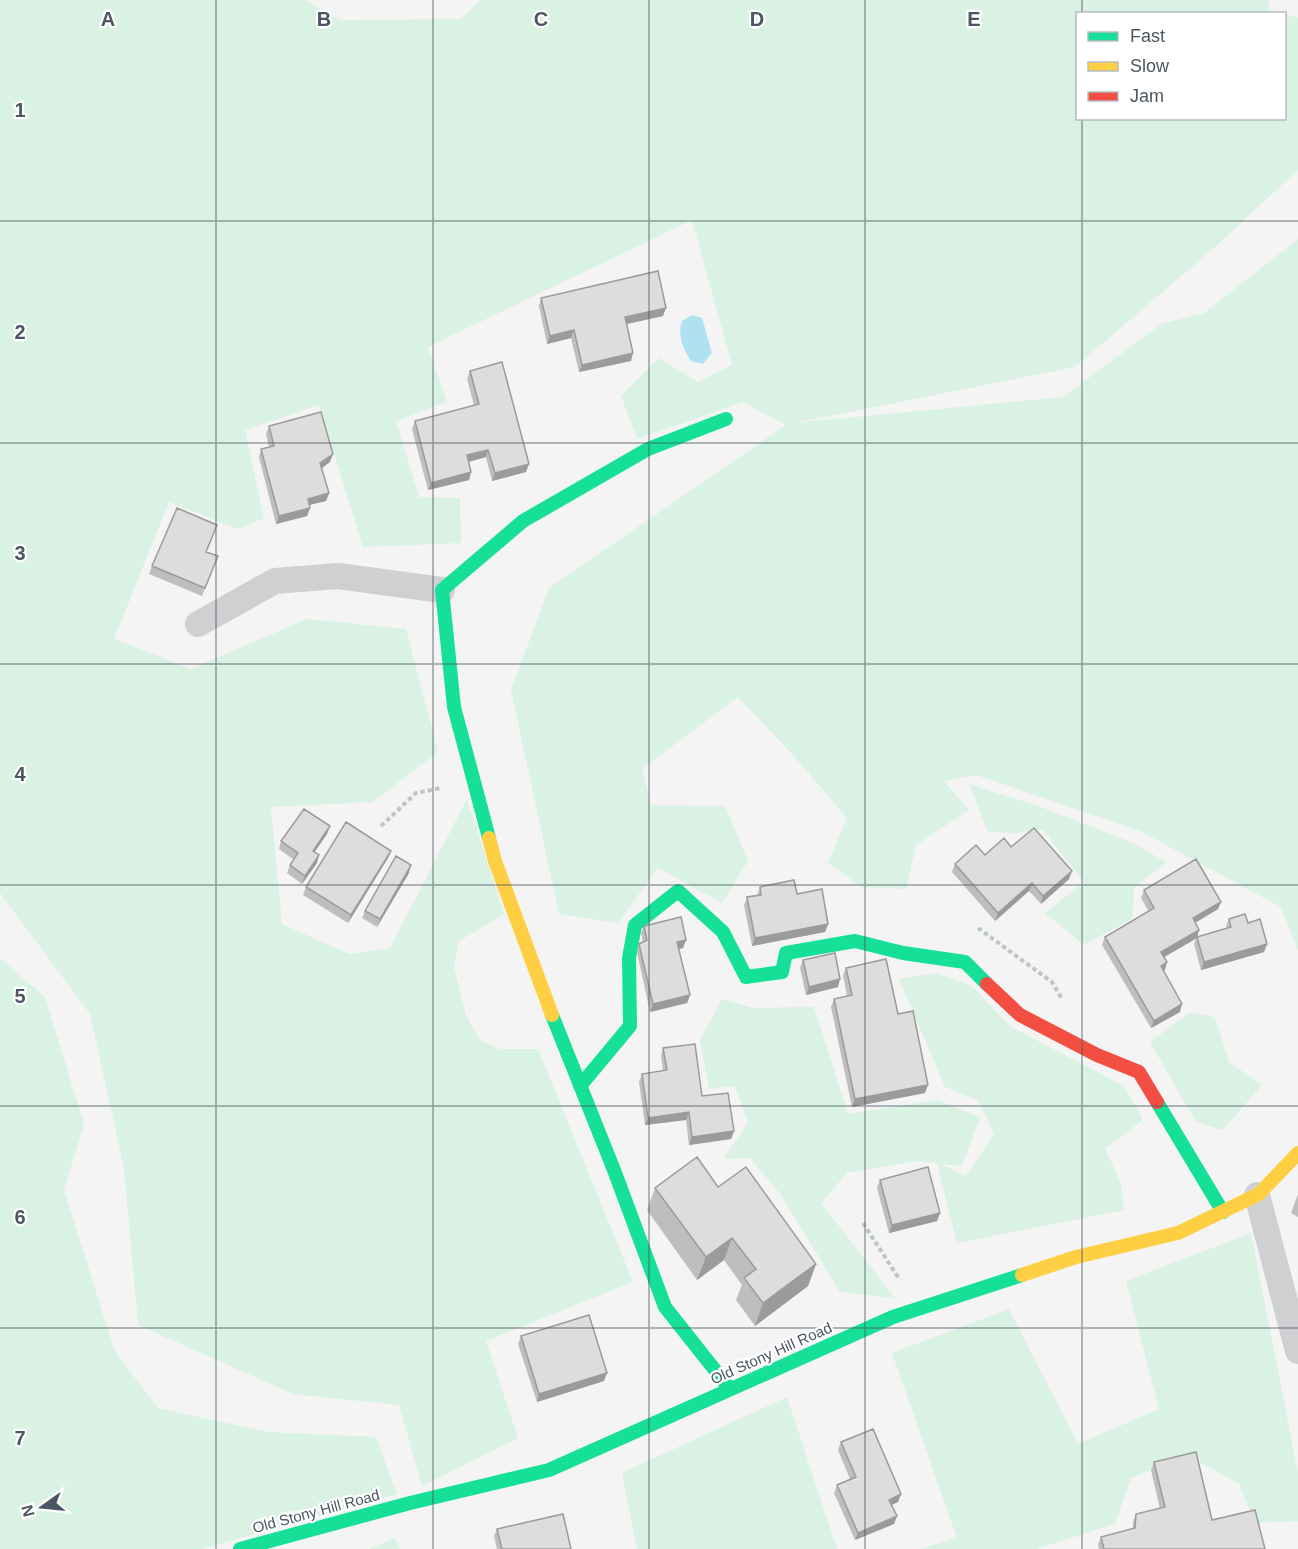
<svg xmlns="http://www.w3.org/2000/svg" width="1298" height="1549" font-family="Helvetica,sans-serif">
<style>
.green{fill:#d9f2e3}
.water{fill:#aee2f0}
.lines{fill:none;stroke-linecap:round;stroke-linejoin:round}
.path{stroke:#bcc7c4;stroke-width:4;stroke-dasharray:4.5 3;stroke-linecap:butt}
.street{stroke:#ced0d2;stroke-width:26}
.fast{stroke:#16e098;stroke-width:14}
.slow{stroke:#ffcf43;stroke-width:14}
.jam{stroke:#f24e42;stroke-width:14}
.wall{fill:#bebebf}
.shaded-wall{fill:#9b9b9b}
.building{fill:#ddddde;stroke:#9b9b9b;stroke-width:1.5}
.grid{fill:none;stroke:#4a5661;stroke-width:1.5;stroke-opacity:0.55}
.labels{text-anchor:middle;dominant-baseline:central;stroke-width:4.5;stroke-linejoin:round;paint-order:stroke}
.street-label{font-size:15px;fill:#4a5661;stroke:#fff}
.grid-label{font-size:20px;text-anchor:middle;font-weight:bold;fill:#4a5661;stroke:#fff;stroke-width:4.5;stroke-linejoin:round;paint-order:stroke}
</style>
<rect width="100%" height="100%" fill="#f4f4f4"/>
<path class="green" d="M0,0H305L340,20L461,19L480,0H1269L1268,10L1282,13L1078,14V118H1284L1285,14L1298,18V170L1215,247L1075,367L794,423L1063,397L1161,324L1204,313L1298,239V951L1281,907L1140,831L976,775L944,781L969,810L916,845L906,889L862,887L828,863L847,818L793,755L738,697L642,769L651,805L725,806L748,861L722,903L658,868L618,923L559,914L511,690L549,588L786,425L743,402L637,439L621,396L659,358L698,382L732,365L692,220L428,347L447,402L396,421L419,497L460,498L461,543L363,547L319,405L245,430L264,518L238,529L169,502L114,639L191,669L307,619L406,629L438,752L373,802L271,807L282,924L349,954L390,948L467,799L504,914L459,941L454,967L466,1015L480,1040L500,1049H538L633,1282L486,1341L518,1438L422,1486L399,1405L293,1394L138,1325L124,1168L90,1014L0,893Z
M969,784L1041,807L1133,843L1166,862L1134,888L1133,918L1084,945L1045,913L1084,882L1043,830L1017,833L988,832Z
M0,958L45,997L84,1124L64,1190L115,1352L158,1408L268,1432L376,1437L397,1494L202,1549H0Z
M935,973L972,986L1011,1027L1124,1086L1143,1120L1105,1149L1121,1183L1124,1210L957,1243L937,1163L915,1161L847,1173L821,1203L895,1298L840,1292L781,1195L750,1158L723,1159L748,1123L735,1086L709,1089L700,1040L722,999L754,1008L814,1007L848,1114L937,1100L980,1117L962,1166L940,1164L966,1176L994,1134L978,1100L945,1087L899,979Z
M1190,1012L1215,1017L1229,1062L1262,1085L1223,1130L1196,1122L1150,1042Z
M1251,1233L1298,1473V1521L1255,1523L1239,1484L1187,1455L1131,1478L1115,1524L1036,1549H920L957,1538L892,1353L1009,1309L1078,1444L1159,1409L1126,1281Z
M787,1397L837,1549H637L622,1473Z
M395,1538L400,1549H369Z"/>
<path class="water" d="M692,315L702,318L712,353L703,364L691,361C683,348 677,336 682,321Z"/>
<g class="lines">
<path class="path" d="M381,826L416,793L441,788
M978,928L1052,982L1062,999
M863,1223L900,1280"/>
<path class="street" d="M198,624L275,581L338,576L442,590
M1257,1195L1298,1351"/>
<path class="fast" d="M489,838L454,707L442,590L523,521L648,449L726,419
M552,1015L614,1170L665,1307L730,1389
M580,1086L630,1026L629,958L635,925L678,891L723,932L746,977L782,972L786,953L855,941L903,953L965,962L987,984
M1157,1102L1223,1212
M240,1549L410,1503L549,1470L893,1317L1022,1275"/>
<path class="slow" d="M489,838L495,861L552,1015
M1022,1275L1076,1257L1178,1233L1259,1194L1298,1153"/>
<path class="jam" d="M987,984L1020,1015L1097,1055L1139,1072L1157,1102"/>
</g>
<path class="wall" d="M541,298L663,316L627,324L631,361L579,372L571,338L547,344L539,306Z
M470,371L526,472L492,481L486,457L469,462L471,472L469,480L428,490L412,429L415,421L474,405L467,379Z
M269,426L330,462L322,468L329,493L326,501L309,505L310,508L307,516L276,524L259,457L261,449L269,447L266,434Z
M206,552L218,556L202,596L149,574L152,566Z
M327,834L314,852L317,863L302,884L287,873L290,865L294,860L279,849L281,841Z
M1011,847L1069,879L1041,904L1029,891L995,921L952,872L955,864Z
M391,851L388,858L348,923L303,895L306,887Z
M409,873L377,927L362,918L365,911Z
M760,887L797,894L828,924L825,932L752,946L744,905L747,897L757,895Z
M1144,890L1218,909L1195,923L1199,930L1197,938L1164,957L1165,970L1163,971L1180,1012L1151,1028L1102,945L1105,937L1149,912L1141,898Z
M1229,919L1248,923L1267,944L1264,952L1201,970L1194,944L1197,937L1227,928L1226,926Z
M644,926L686,940L683,948L679,949L690,995L687,1003L650,1012L637,952L639,944L643,942L641,933Z
M803,960L838,987L806,995L800,968Z
M846,968L898,1014L925,1093L852,1107L831,1007L834,999L847,996L843,975Z
M663,1048L702,1096L734,1131L731,1139L689,1145L686,1120L645,1125L639,1082L642,1074L663,1071L661,1056Z
M880,1180L937,1221L889,1233L877,1188Z
M718,1187L816,1264L808,1286L755,1326L736,1300L742,1285L724,1260L697,1280L647,1210L655,1188Z
M1298,1194V1217L1291,1213Z
M521,1336L604,1381L537,1402L518,1344Z
M841,1442L901,1494L898,1502L892,1505L897,1516L894,1524L855,1540L834,1493L837,1485L850,1479L838,1450Z
M1154,1462L1212,1520L1265,1549H1099L1098,1544L1101,1537L1133,1529V1522L1136,1514L1160,1509L1151,1470Z
M497,1529L571,1549H497L494,1536Z"/>
<path class="shaded-wall" d="M666,308L663,316L622,325L625,317Z
M574,330L571,338L547,344L550,336Z
M633,353L631,361L579,372L582,365Z
M488,450L486,457L464,463L467,455Z
M333,454L330,462L318,471L320,463Z
M529,464L526,472L492,481L495,473Z
M471,472L469,480L428,490L431,483Z
M329,493L326,501L305,506L308,499Z
M310,508L307,516L276,524L279,516Z
M330,826L327,834L310,859L313,851Z
M391,851L388,858L348,923L351,915Z
M319,855L317,863L302,884L305,876Z
M411,865L409,873L377,927L380,919Z
M1072,871L1069,879L1041,904L1043,896Z
M1032,883L1029,891L995,921L998,913Z
M1221,902L1218,909L1190,926L1193,918Z
M828,924L825,932L752,946L755,938Z
M1199,930L1197,938L1159,960L1161,952Z
M686,940L683,948L675,950L677,942Z
M1267,944L1264,952L1201,970L1204,962Z
M1167,962L1165,970L1158,974L1161,966Z
M840,979L838,987L806,995L809,987Z
M690,995L687,1003L650,1012L653,1004Z
M1182,1004L1180,1012L1151,1028L1154,1021Z
M928,1085L925,1093L852,1107L855,1099Z
M689,1112L686,1120L645,1125L648,1118Z
M734,1131L731,1139L689,1145L692,1137Z
M940,1213L937,1221L889,1233L892,1225Z
M732,1238L724,1260L697,1280L706,1257Z
M816,1264L808,1286L755,1326L763,1303Z
M607,1373L604,1381L537,1402L539,1394Z
M901,1494L898,1502L887,1507L889,1500Z
M897,1516L894,1524L855,1540L858,1533Z"/>
<path class="building" d="M658,271L666,308L625,317L633,353L582,365L574,330L550,336L541,298Z
M502,362L529,464L495,473L488,450L467,455L471,472L431,483L415,421L479,404L470,371Z
M321,412L333,454L320,463L329,493L308,499L310,508L279,516L261,449L274,446L269,426Z
M177,508L217,525L206,552L218,556L205,588L152,566Z
M304,809L330,826L313,851L319,855L305,876L290,865L298,853L281,841Z
M346,822L391,851L351,915L306,887Z
M1034,828L1072,871L1043,896L1032,883L998,913L955,864L976,845L985,855L1004,838L1011,847Z
M396,856L411,865L380,919L365,911Z
M1196,859L1221,902L1193,918L1199,930L1161,952L1167,962L1161,966L1182,1004L1154,1021L1105,937L1154,908L1144,890Z
M794,880L797,894L822,889L828,924L755,938L747,897L761,895L760,887Z
M1245,914L1248,923L1260,919L1267,944L1204,962L1197,937L1231,927L1229,919Z
M681,917L686,940L677,942L690,995L653,1004L639,944L647,940L644,926Z
M835,953L840,979L809,987L803,960Z
M886,959L898,1014L913,1011L928,1085L855,1099L834,999L852,995L846,968Z
M695,1044L702,1096L728,1093L734,1131L692,1137L689,1112L648,1118L642,1074L667,1070L663,1048Z
M697,1157L718,1187L746,1167L816,1264L763,1303L744,1278L756,1269L732,1238L706,1257L655,1188Z
M928,1167L940,1213L892,1225L880,1180Z
M589,1315L607,1373L539,1394L521,1336Z
M873,1429L901,1494L889,1500L897,1516L858,1533L837,1485L856,1477L841,1442Z
M1196,1452L1212,1520L1255,1510L1265,1549H1104L1101,1537L1135,1528L1136,1514L1165,1507L1154,1462Z
M563,1514L571,1549H502L497,1529Z"/>
<path class="grid" d="M216,0V1549M433,0V1549M649,0V1549M865,0V1549M1082,0V14M1082,118V1549M0,221H1298M0,443H1298M0,664H1298M0,885H1298M0,1106H1298M0,1328H1298"/>
<g class="labels">
<g class="street-label">
<text transform="translate(771 1353) rotate(-24)">Old Stony Hill Road</text>
<text transform="translate(316 1511) rotate(-15)">Old Stony Hill Road</text>
</g>
</g>
<g class="grid-label">
<text x="108" y="26">A</text>
<text x="324" y="26">B</text>
<text x="541" y="26">C</text>
<text x="757" y="26">D</text>
<text x="974" y="26">E</text>
<text x="20" y="117">1</text>
<text x="20" y="339">2</text>
<text x="20" y="560">3</text>
<text x="20" y="781">4</text>
<text x="20" y="1003">5</text>
<text x="20" y="1224">6</text>
<text x="20" y="1445">7</text>
</g>
<rect x="1076" y="12" width="210" height="108" fill="#ffffff" stroke="#b7bbc0" stroke-width="1.5"/>
<rect x="1088" y="32" width="30" height="9" fill="#16e098" stroke="#b7bbc0" stroke-width="1.5"/>
<text x="1130" y="42" font-size="18" fill="#4a5661">Fast</text>
<rect x="1088" y="62" width="30" height="9" fill="#ffcf43" stroke="#b7bbc0" stroke-width="1.5"/>
<text x="1130" y="72" font-size="18" fill="#4a5661">Slow</text>
<rect x="1088" y="92" width="30" height="9" fill="#f24e42" stroke="#b7bbc0" stroke-width="1.5"/>
<text x="1130" y="102" font-size="18" fill="#4a5661">Jam</text>
<g transform="translate(42 1507) rotate(255)" stroke="#ffffff" stroke-width="4.5" paint-order="stroke">
<path d="M0-4.5L10 22L0 15L-10 22Z" fill="#4a5661"/>
<text y="-9" font-size="16" font-weight="bold" text-anchor="middle" fill="#4a5661">N</text>
</g>
</svg>
